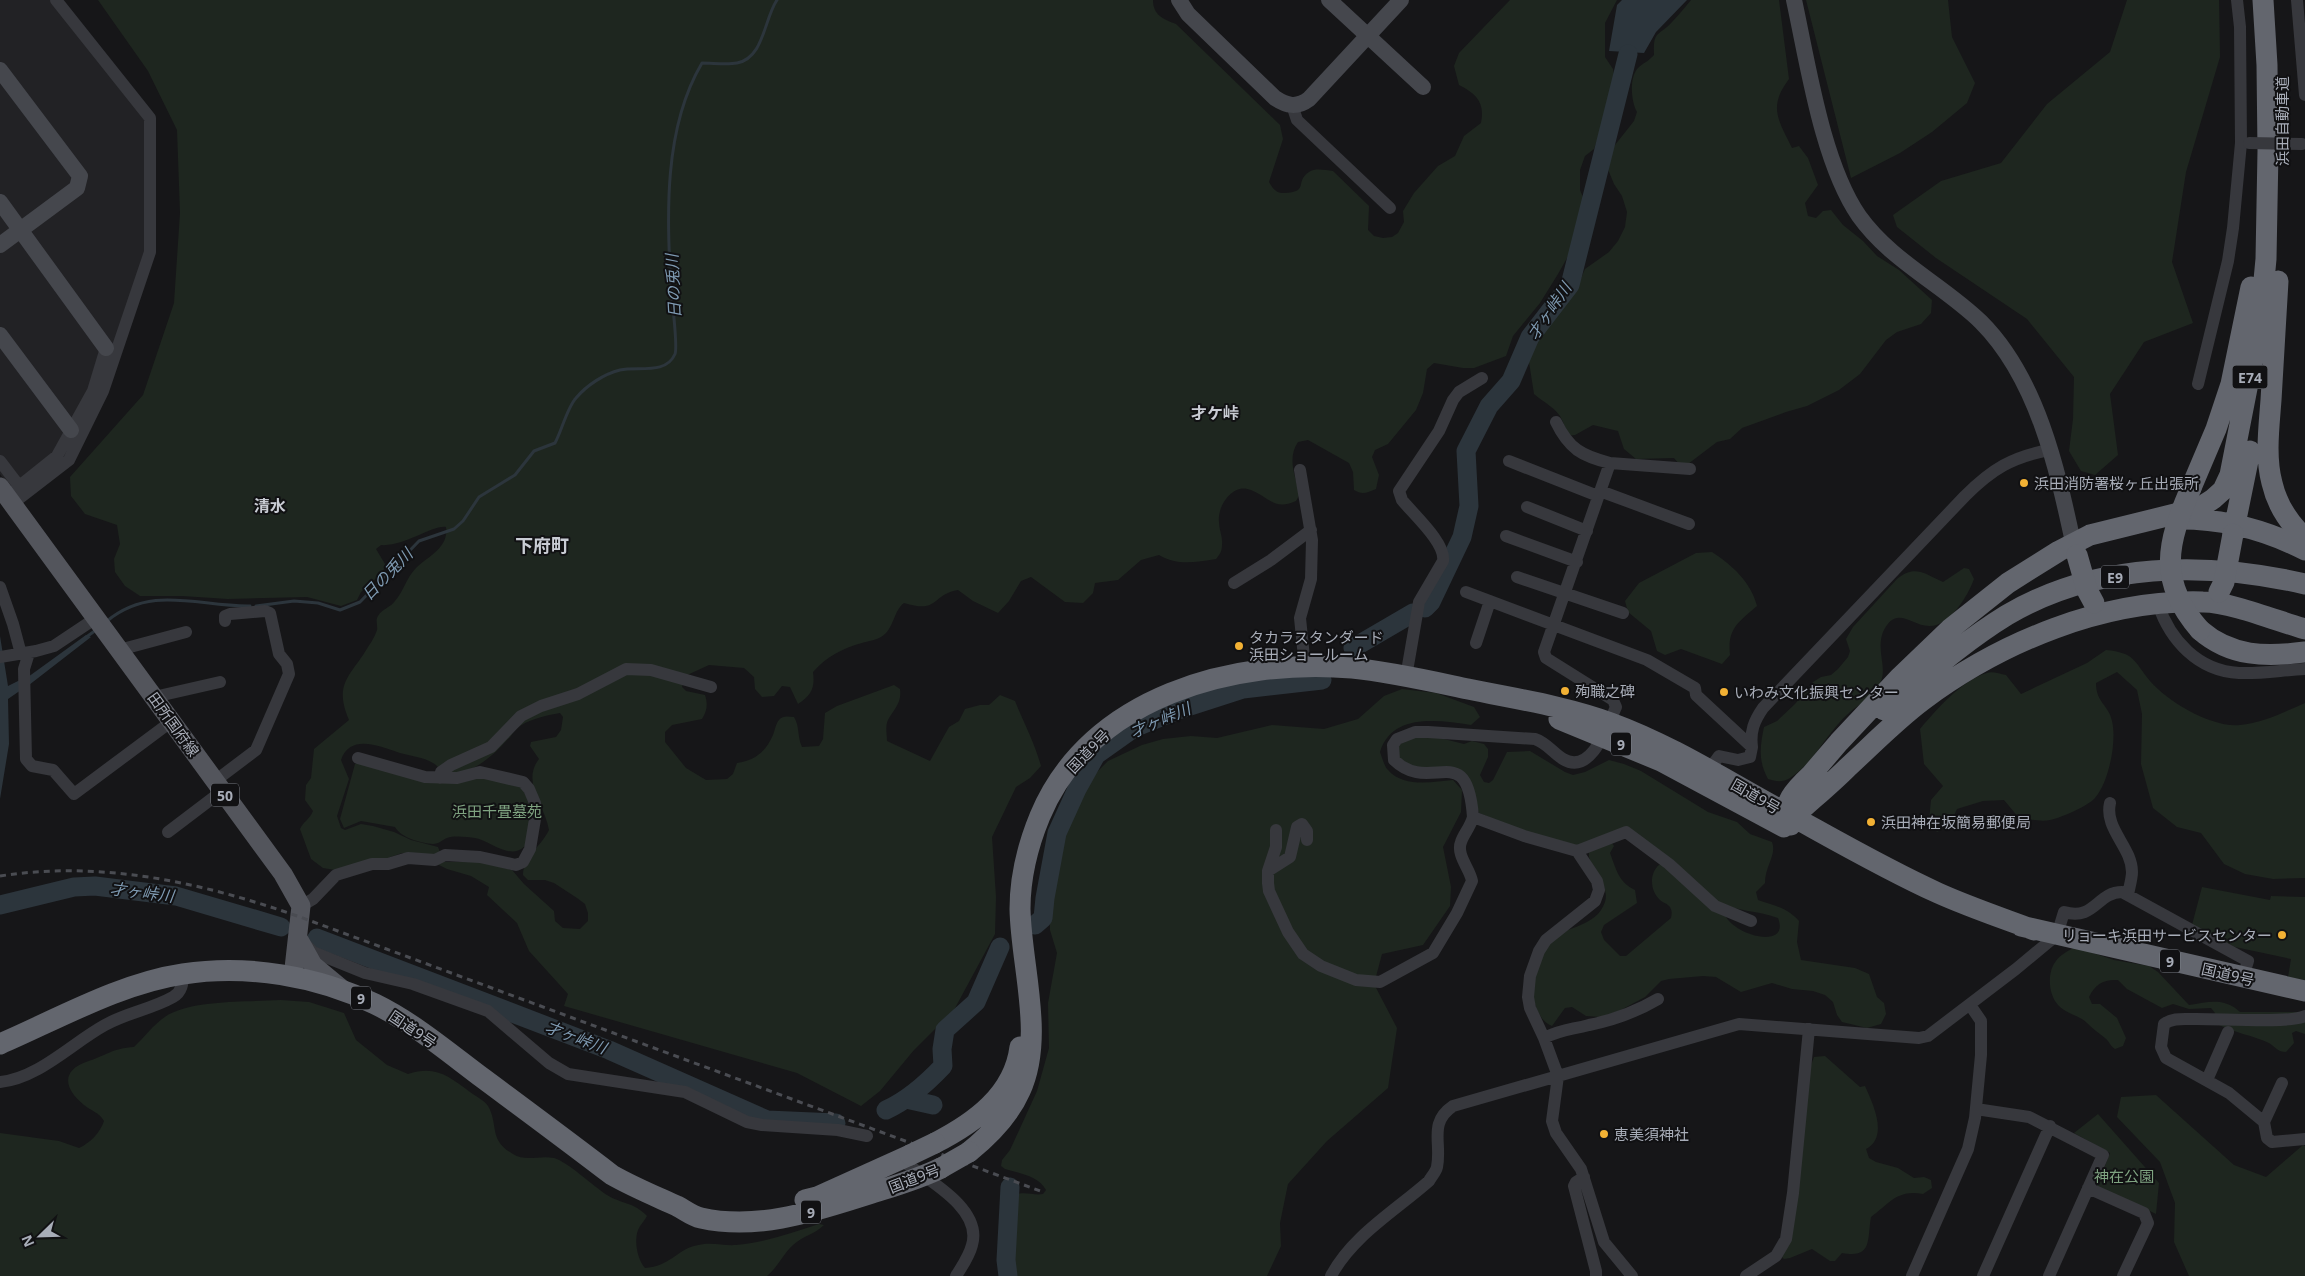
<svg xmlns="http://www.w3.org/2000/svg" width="2305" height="1276" font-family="'Noto Sans','Noto Sans JP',sans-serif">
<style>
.built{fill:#222225}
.green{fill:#1e261f;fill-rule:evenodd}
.water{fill:#2c353c}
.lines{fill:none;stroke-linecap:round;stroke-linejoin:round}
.stream{stroke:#2c353c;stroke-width:3}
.river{stroke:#2c353c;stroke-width:19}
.street{stroke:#37383d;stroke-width:12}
.secondary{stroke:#45474d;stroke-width:16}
.primary{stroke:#53555c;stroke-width:19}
.highway{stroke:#63666e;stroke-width:21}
.rail{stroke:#4a4c52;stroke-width:3;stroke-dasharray:6 5;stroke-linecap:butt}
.street-bridge{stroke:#37383d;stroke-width:12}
.highway-bridge{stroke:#63666e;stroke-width:21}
.poi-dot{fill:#f2b134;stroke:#111113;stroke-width:2}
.labels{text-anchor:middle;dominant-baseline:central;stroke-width:4;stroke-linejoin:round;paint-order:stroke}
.shield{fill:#111113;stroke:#7b7e86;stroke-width:1}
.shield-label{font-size:14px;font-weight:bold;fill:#a8adb8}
.street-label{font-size:15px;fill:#a8adb8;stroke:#111113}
.poi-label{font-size:15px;fill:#a8adb8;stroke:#111113;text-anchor:start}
.park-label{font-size:15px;fill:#7fa381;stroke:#111113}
.water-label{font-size:16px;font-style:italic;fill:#7f9bb3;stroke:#111113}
.neighbourhood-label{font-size:16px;font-weight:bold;fill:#c9ccd4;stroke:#111113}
.quarter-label{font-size:18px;font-weight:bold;fill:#c9ccd4;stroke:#111113}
</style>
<rect width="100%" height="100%" fill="#161618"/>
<path class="built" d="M0,0H51L148,118L146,253L100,391L63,459L16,496L0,474Z"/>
<path class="green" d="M98,0H1153C1153,15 1163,19 1176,24L1280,125L1283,139L1269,182C1273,189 1276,193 1284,193C1310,192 1294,182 1309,172C1315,168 1325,170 1333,171L1369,206L1368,230L1374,236L1383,238L1392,237L1398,233L1404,222L1403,211L1414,193L1438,166L1455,156L1464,136L1481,123C1485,103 1477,94 1459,85L1454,66L1459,53L1510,0H1617L1605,23V57L1613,69L1616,86L1594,149L1585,156L1580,170V190L1585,202L1581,225L1571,251L1558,274L1540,303L1513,336L1506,356L1474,368H1463L1434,363L1427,369L1423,393L1416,410L1388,444L1375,450L1372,457L1379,475L1376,489C1367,493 1362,495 1354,490L1353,472L1349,463L1308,440L1298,442C1287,458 1295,477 1300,494L1296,501C1274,511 1269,497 1251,490C1233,482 1217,506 1219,522C1219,530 1223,537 1222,545C1222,551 1220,554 1216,559C1195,562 1178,566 1159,555L1141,560L1118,580L1095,583L1093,593L1083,603L1065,602L1031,577L1021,581L1009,601L998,613L973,601L958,590C930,595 940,614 904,603C893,611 894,630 881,637C876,640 868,641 862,643C843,648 826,657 813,672C815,687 812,695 798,704L790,687L782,686L774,696L762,697L755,689L754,677L744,668L709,665L685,676L682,687L686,691L705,695C708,704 707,711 702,719L672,725L665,732V742L686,768L706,780L727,779L733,774L737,763C755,761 766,751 773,735C775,730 776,723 779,720C783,715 789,717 794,717C800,727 797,736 802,747L819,746L823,739L825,713L837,706L894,685L900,689C902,703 894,709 888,720C885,726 887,735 887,741L930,761L949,727L959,721L965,709L980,705H989L1000,695L1015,701C1024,723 1035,744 1041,766L1030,778L1016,787L992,837L996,897L995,934L954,1010L914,1050L880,1091L861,1106L797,1073L564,1006L568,994L529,951L517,923L487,895L489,887L471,876L447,869L419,855L402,853L385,859L335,870L323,868L311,859L300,829C303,822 310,819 313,811L305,800L306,785L311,778L314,749L349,720C333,683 351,676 368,647C371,643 375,636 377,630C378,625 375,621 378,616C382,609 391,607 395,601C404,591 406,578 416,568C428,556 449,548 446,527C432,525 404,547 381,545L376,549L385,564L383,572L361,592L357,600L341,606L307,597L228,599L182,596H140L125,586L115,572L114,559L120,544L117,525L85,514L71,496L70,477L143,395L174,303L180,213L177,130L148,71ZM560,713L563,717L561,730L556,737L531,742L530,746L539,759C521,782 545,805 549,830C542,845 523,858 523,875L528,880H545L554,883L577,898L585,904L588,913V921L580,929L563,928L555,921L554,911L524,884L512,870L483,862H444L438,847L411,840L394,832L373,826L361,824L345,830L341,828L337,816L349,779L341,760C350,733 380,746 400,753C411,756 423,757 433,763C437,765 441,771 445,772C468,779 494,755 507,740C511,737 513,732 517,728C527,720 547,715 560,713Z
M1691,0H1779L1789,79C1768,107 1778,119 1792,148L1799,146L1808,158L1818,185L1805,203L1808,216L1816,218L1823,211L1831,210L1843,225L1863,241L1877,256L1899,270L1932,300L1931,313L1921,324L1897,332L1886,340L1860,374L1839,390L1807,406L1786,412L1742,428L1730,439L1717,442L1688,464H1679L1674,458L1636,459L1624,449L1618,431L1593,425L1575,435L1567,436C1564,430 1565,425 1562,420C1558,409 1543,402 1534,394L1529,362L1539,330L1576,290L1585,269L1609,252L1618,241L1625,227L1627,212L1622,196L1614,184L1607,167V155L1634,121L1637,112C1631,102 1629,77 1638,68C1643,63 1649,61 1654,55C1653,30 1658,37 1672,22C1679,15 1685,7 1691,0Z
M1806,0H1948L1952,37L1975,83L1967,103L1932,132L1900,153L1851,178Z
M2127,0H2219L2220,57L2186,172L2172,262L2193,323L2144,342L2110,394L2118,455L2095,475L2081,471L2069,451L2073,419L2074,377L2027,319L1936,258L1897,227L1893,215L1941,181L2001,163L2047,104L2110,52Z
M1712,552C1732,565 1751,582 1757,606C1739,622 1727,628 1730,655L1722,664L1681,649L1665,655L1657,651L1651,631L1628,612L1625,601L1639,583L1696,553Z
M1964,568L1969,569L1974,579C1968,596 1949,627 1929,626C1911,626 1896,604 1883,632C1876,650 1887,666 1881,681C1875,696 1860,703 1849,713C1827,732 1814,763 1790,778C1782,783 1775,781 1768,779C1758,761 1760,746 1764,727L1777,721L1795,704L1813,682L1821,677L1831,675L1838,669L1848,657L1850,651L1846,639L1853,627L1897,579C1915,564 1925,574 1943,582Z
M2106,650C2135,653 2133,660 2150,681C2168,702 2212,728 2240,725C2263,723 2284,712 2305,703V878L2273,879L2245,874L2224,864L2201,833L2177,827L2153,808L2141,764L2142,714L2137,690L2117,672L2096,683C2096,703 2109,705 2112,721C2117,741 2109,782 2095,798C2088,806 2061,818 2050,820C2041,822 2028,819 2019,818L2004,800L1983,801L1957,809L1949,826L1937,832L1929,821L1931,800L1943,786L1924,764L1920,729C1936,710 1962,680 1987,673C1992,671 2000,674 2006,675L2021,694L2087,663Z
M1402,689L1436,693L1474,707L1480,717L1471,725C1438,720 1392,713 1380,752C1382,757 1384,766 1388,770C1404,788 1432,782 1453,780L1462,790L1461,812L1443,847L1451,887L1450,906L1423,945L1382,954L1374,984L1397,1028L1388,1088L1327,1141L1288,1184L1280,1223L1281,1246L1267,1276H1012L1008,1258L1012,1198C1020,1189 1032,1196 1043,1194L1046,1190C1039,1176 1019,1173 1005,1169L1001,1166L1002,1160L1010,1150L1037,1091L1049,1048L1048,1003L1057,953L1050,930V899L1061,839L1092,777L1108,761L1142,745L1163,739L1191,736L1217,738L1272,725L1324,729L1358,719L1384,696Z
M1416,736L1440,738L1464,744L1472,741L1484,744L1488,749V757L1480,775L1484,782L1489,783L1493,780L1507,752L1530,751L1565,772L1573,775L1585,772L1609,760L1624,764L1641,771L1708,812L1737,822L1750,834L1772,842C1777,855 1765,866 1765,883L1756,892L1758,900C1774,906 1787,907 1799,921L1797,942L1801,960L1855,968L1869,974L1877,997L1884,1003L1886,1014L1881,1024L1867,1028L1842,1022L1837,1015L1833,1002L1825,995L1813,991L1792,989L1772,983L1741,992L1716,977L1703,976L1669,979L1661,981L1645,997L1619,1011L1601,1017L1586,1016L1572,1007L1565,1008L1552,1026C1537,1020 1532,999 1533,984C1533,976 1539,966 1542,958C1544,953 1546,945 1550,941C1566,925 1596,928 1605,902C1610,886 1593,872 1589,857V852L1611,842L1614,846L1610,853C1616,869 1619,883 1635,890L1637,903L1604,925L1601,932L1604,940L1620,956H1626L1671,918C1672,913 1672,911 1670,907C1667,903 1663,903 1660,900C1649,890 1649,870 1662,863L1726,917C1738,937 1790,949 1778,918C1757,910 1736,912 1716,901L1629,830C1615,834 1599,843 1585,845C1557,849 1506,824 1479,813L1466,774L1418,769L1398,758L1396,749L1401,739Z
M358,763L423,778L476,773L519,782L532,808L525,846C510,861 491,841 475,838C468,837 454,835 447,838C442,840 439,844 433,844C421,843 401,838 395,827L361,821L344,828L340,819L355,764Z
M2202,887L2270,900L2271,896L2305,897V980L2288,977L2291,959L2235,947L2192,925Z
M2075,947L2114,960L2149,966L2158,972L2189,1005C2209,1002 2224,997 2240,1012H2305V1034L2296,1031L2292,1033L2294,1043L2286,1052C2278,1052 2275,1047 2269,1043C2252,1035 2234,1033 2217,1024L2215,1013L2211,1008L2189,1009L2173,1004L2162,1008L2127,989L2118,980C2104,979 2095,984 2089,997L2092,1004H2100L2117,1018L2126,1038L2123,1046L2115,1049C2110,1046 2110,1042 2105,1038C2099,1033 2093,1029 2087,1023C2079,1015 2066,1014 2058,1005C2048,994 2047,972 2056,961C2060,955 2068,951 2075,947Z
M281,1000L309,1002L344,1013L356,1040L387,1065L408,1074C436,1065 448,1076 470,1092C475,1096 484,1100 488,1106C499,1125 488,1140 513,1154C525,1162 540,1155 554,1158C568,1162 593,1186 607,1195C621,1204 634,1202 647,1216C645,1220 640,1225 638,1230C634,1241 637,1259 645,1268C670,1266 676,1251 694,1246C712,1241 721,1246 736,1245C765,1243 793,1232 819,1224L824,1225C815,1234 803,1236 793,1245C783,1254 778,1267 767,1276H0V1133L59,1141L79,1148C90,1143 100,1133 104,1121C99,1112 91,1111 84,1105C64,1089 61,1071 86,1062C105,1056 113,1048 134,1047C146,1036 158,1018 174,1012C202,1000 250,1002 281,1000Z
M1825,1056L1860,1087L1865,1086C1873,1104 1889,1137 1866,1149L1869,1158L1876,1162L1898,1168L1914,1178L1924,1177L1931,1180L1932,1188L1923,1194C1897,1189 1889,1204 1871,1217C1867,1239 1873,1259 1842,1253L1835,1261H1830L1812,1249L1790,1258L1784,1259L1781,1256L1810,1068L1814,1057Z
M2156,1095L2234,1165L2266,1177L2303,1145L2305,1146V1276H2189L2174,1242L2175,1203L2160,1162L2117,1117L2121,1097Z
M2098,1114L2159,1183L2156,1214L2097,1186L2110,1153L2074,1133Z"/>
<path class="water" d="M1622,0H1687L1656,32L1644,53L1609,51L1617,5Z
M86,635L91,637L29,685L28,677Z
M0,636L8,686L20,680L21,690L8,699L9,744L0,799Z"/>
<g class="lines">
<path class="stream" d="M256,606L294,601L318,603L340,610L360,602L419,541L454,529L463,521L479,497L515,475L534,451L555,443C562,430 567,408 576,398C587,385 604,374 620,370C638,366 666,375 675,354C678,346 672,301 671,289C667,216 663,129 702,63C713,63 727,65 737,63C764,58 764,19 777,0
M107,621C152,584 199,607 250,606
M85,638L96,630"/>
<path class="river" d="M1425,608L1431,602L1462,537L1469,506L1466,451L1489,406L1511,381L1530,337L1570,285L1628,54
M1353,648L1413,613
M0,905L74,887L95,886L176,896L281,927
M1035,925L1043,918L1045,898L1057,833L1077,789L1096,755L1134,728L1178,710L1243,689L1322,680
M317,938L609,1050L767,1120L836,1123
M906,1099L933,1105
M886,1110C908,1100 926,1084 943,1066L942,1049L945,1030L976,1002L1000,947
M1008,1276L1006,1260L1010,1187"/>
<path class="street" d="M2297,0L2305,95
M1292,105L1297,120L1390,208
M2198,384L2228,261L2233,228L2241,143L2240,27L2237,0
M1556,422C1569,449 1582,456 1610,463L1690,469
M0,461L19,486
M1509,461L1598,496
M1610,463L1544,652L1546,658L1613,700L1616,707C1607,727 1591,776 1563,759C1553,753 1547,743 1535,739L1428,732H1415L1397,739L1393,745L1394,760C1431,796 1467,737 1473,817L1524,836L1577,851L1597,881L1599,890L1595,901L1546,940L1539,951L1530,976L1528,997L1530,1008L1544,1038L1558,1076L1552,1121L1556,1133L1581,1169L1604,1242L1632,1276
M1300,470L1312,540L1311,579L1300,618L1305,667
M1600,491L1689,524
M7,496L57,456L93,391L106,348
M12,504L69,460L103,391L150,252V118L56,0
M1527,507L1587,531
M1506,536L1577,562
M1517,577L1623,613
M1234,583L1271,560L1311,530
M0,587L13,624L21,654
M1466,592L1647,660L1695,688L1696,695L1752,747L1750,757L1738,760L1719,756L1709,770
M2158,604C2170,640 2198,671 2239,673C2261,674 2283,670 2305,669
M1476,643L1490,601
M119,650L186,632
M29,653L24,669L26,759L32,766L53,770L74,794L172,721
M0,657L36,651L54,646L96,618
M1406,677L1419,602L1443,561C1446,543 1413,514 1402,500L1399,491L1439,431L1453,400L1459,392L1482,378
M154,697L220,682
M1752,747C1750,731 1754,721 1763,708L1965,496C1992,469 2012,457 2049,450
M440,778L441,772L451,765L491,747L521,716L541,706L578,694L626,669L651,670L711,687
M215,781L256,750L289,674L287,664L279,654L270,613L265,611L230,614L225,616V621
M2110,803C2104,829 2132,847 2132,872C2132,879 2129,888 2128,895
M1276,830V847L1268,871V883L1269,891L1288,932L1303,954L1321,966L1356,980L1380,982L1433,953L1457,913L1472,881C1470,869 1456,855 1461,842C1464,833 1470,828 1473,817
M168,832L222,791
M1577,851L1626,832L1669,864L1715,906L1751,921
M1268,871L1290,857L1297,827L1302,824L1307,831V840
M301,906L313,899L336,875L372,864H388L408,858L435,860L445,855L480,857L516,865L523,862L530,849L536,813L535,803L529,789L523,782L480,772L457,778L425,777L358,758
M304,943L313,952L365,973L413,984L488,1011L549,1063L568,1074L685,1092L747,1122L762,1125L838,1130L867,1136
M1544,1038C1563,1029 1570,1030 1589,1025C1614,1020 1636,1012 1658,999
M2207,1080L2228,1032
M0,1082C39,1078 72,1043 105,1025C126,1013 152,1009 173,997C182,992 183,983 183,974
M2282,1083L2264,1122L2229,1093L2166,1058L2161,1047L2164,1024C2172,1018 2182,1019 2191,1019C2214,1018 2290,1024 2305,1016
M1976,1109L2029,1117L2103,1155L2049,1276
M2264,1122L2267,1138L2272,1142L2305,1139
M900,1159C926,1179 983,1208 972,1245C969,1257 962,1266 956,1276
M1584,1177L1576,1182L1574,1186L1596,1271V1276
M2088,1188L2144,1213L2148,1223L2123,1276
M1331,1276C1352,1236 1395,1211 1429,1181C1431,1177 1436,1172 1437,1167C1442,1143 1428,1123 1453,1106L1739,1024L1919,1038L1928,1036L2016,969L2057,935L2064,912C2095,921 2097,892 2122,892L2248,961L2243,977
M1746,1276L1776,1256L1786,1239L1793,1193L1809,1029
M1912,1276L1968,1149L1975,1118L1981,1055V1021L1970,1005
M1983,1276L2050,1126"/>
<path class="secondary" d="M1179,0L1188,14L1275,98C1287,106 1297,108 1309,99L1401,0
M1329,0L1423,87
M1794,0C1808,64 1822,162 1859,216C1891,261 1943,285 1981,322C2037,378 2057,468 2073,542
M0,70L80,176L77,188L0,245
M0,202L106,348
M0,335L71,430"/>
<path class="primary" d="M0,487L283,874L301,906L293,977
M298,938L313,965L342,989"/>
<path class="highway" d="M2278,281C2276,321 2273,360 2271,400C2269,427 2265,457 2272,483C2277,505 2289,523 2305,538
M2191,488L2216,429L2231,384L2251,287
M2180,519C2223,519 2266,530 2305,550
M2233,534L2250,451
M2200,630C2231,657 2266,657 2305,652
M1884,710C1924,677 1963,642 2007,615C2097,562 2206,561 2305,584
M1559,719L1661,761L1784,827
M1809,777L1839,742L1900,677L1950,629L2008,583L2059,551L2090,535L2199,508L2213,499L2223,490L2230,475L2260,322L2266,259L2268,151L2267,65L2263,0
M1783,823L1791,819C1809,802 1829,786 1847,768C1872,745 1895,721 1923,700C2001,642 2104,599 2203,602C2231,602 2277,621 2305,629
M1791,825C1777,801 1803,783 1818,768
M2021,926L2305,991
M0,1044C58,1019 121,983 183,974C247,964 317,976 375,1004C414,1023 449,1053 484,1079C527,1111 569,1142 612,1175C633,1187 655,1196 677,1206C685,1210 692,1216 701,1218C758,1231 815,1211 869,1194C894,1186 919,1179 941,1168
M935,1143C974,1123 1014,1095 1020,1047
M969,1152C990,1135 1009,1116 1020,1091C1045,1037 1021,966 1020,909C1020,877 1028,845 1040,816C1090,696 1234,658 1352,668C1391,672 1430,681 1468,689C1516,699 1565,706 1611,723C1674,746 1730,783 1788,814C1837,841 1887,870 1938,893C1969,907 2002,918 2034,930
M805,1200L817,1197L910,1155"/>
<path class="rail" d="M0,876C103,860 204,883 300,917L1043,1192"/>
<path class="street-bridge" d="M2249,143L2302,144"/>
<path class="highway-bridge" d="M2191,488C2167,543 2157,581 2200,630
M2077,555L2087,590L2094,603
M2219,592L2224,582L2233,534
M910,1155L935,1143
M941,1168L969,1152"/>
</g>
<g class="poi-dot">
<circle cx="2024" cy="483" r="5"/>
<circle cx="1239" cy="646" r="5"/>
<circle cx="1565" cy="691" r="5"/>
<circle cx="1724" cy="692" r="5"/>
<circle cx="1871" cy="822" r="5"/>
<circle cx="2282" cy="935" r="5"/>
<circle cx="1604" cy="1134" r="5"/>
</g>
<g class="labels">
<g class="shield">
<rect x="2232.5" y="365.5" width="35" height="23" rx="4"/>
<rect x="2101" y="565.5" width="28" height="23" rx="4"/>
<rect x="1611" y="732.5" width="20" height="23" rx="4"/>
<rect x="211" y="783.5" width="28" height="23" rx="4"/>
<rect x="2160" y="949.5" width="20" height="23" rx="4"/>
<rect x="351" y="986.5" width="20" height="23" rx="4"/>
<rect x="801" y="1200.5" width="20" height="23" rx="4"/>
</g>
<g class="shield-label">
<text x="2250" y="377">E74</text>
<text x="2115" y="577">E9</text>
<text x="1621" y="744">9</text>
<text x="225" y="795">50</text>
<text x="2170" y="961">9</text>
<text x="361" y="998">9</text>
<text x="811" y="1212">9</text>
</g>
<g class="street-label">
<text transform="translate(2282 121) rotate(-90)">浜田自動車道</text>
<text transform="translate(174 724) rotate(54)">田所国府線</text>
<text transform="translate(1088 751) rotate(-46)">国道9号</text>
<text transform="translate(1756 796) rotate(30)">国道9号</text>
<text transform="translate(2228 974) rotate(13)">国道9号</text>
<text transform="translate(413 1029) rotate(34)">国道9号</text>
<text transform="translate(914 1178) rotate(-21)">国道9号</text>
</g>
<g class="poi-label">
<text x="2034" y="483">浜田消防署桜ヶ丘出張所</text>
<text x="1249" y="637">タカラスタンダード<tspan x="1249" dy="17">浜田ショールーム</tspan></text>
<text x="1575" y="691">殉職之碑</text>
<text x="1734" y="692">いわみ文化振興センター</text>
<text x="1881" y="822">浜田神在坂簡易郵便局</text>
<text x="2272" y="935" text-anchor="end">リョーキ浜田サービスセンター</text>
<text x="1614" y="1134">恵美須神社</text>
</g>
<g class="park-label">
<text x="497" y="811">浜田千畳墓苑</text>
<text x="2124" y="1176">神在公園</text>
</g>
<g class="water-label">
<text transform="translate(673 286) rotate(-93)">日の兎川</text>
<text transform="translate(1549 311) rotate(-56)">才ヶ峠川</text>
<text transform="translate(387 574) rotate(-46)">日の兎川</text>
<text transform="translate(1160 720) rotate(-23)">才ヶ峠川</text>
<text transform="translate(142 892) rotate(7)">才ヶ峠川</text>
<text transform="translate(576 1037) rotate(21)">才ヶ峠川</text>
</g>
<g class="neighbourhood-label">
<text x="1215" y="413">才ケ峠</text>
<text x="270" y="506">清水</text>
</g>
<g class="quarter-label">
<text x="542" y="545">下府町</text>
</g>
</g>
<g transform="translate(40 1236) rotate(247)" stroke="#111113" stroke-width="4" paint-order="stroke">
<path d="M0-4L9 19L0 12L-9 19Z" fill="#a8adb8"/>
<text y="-8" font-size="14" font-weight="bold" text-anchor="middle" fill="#a8adb8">N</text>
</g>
</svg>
